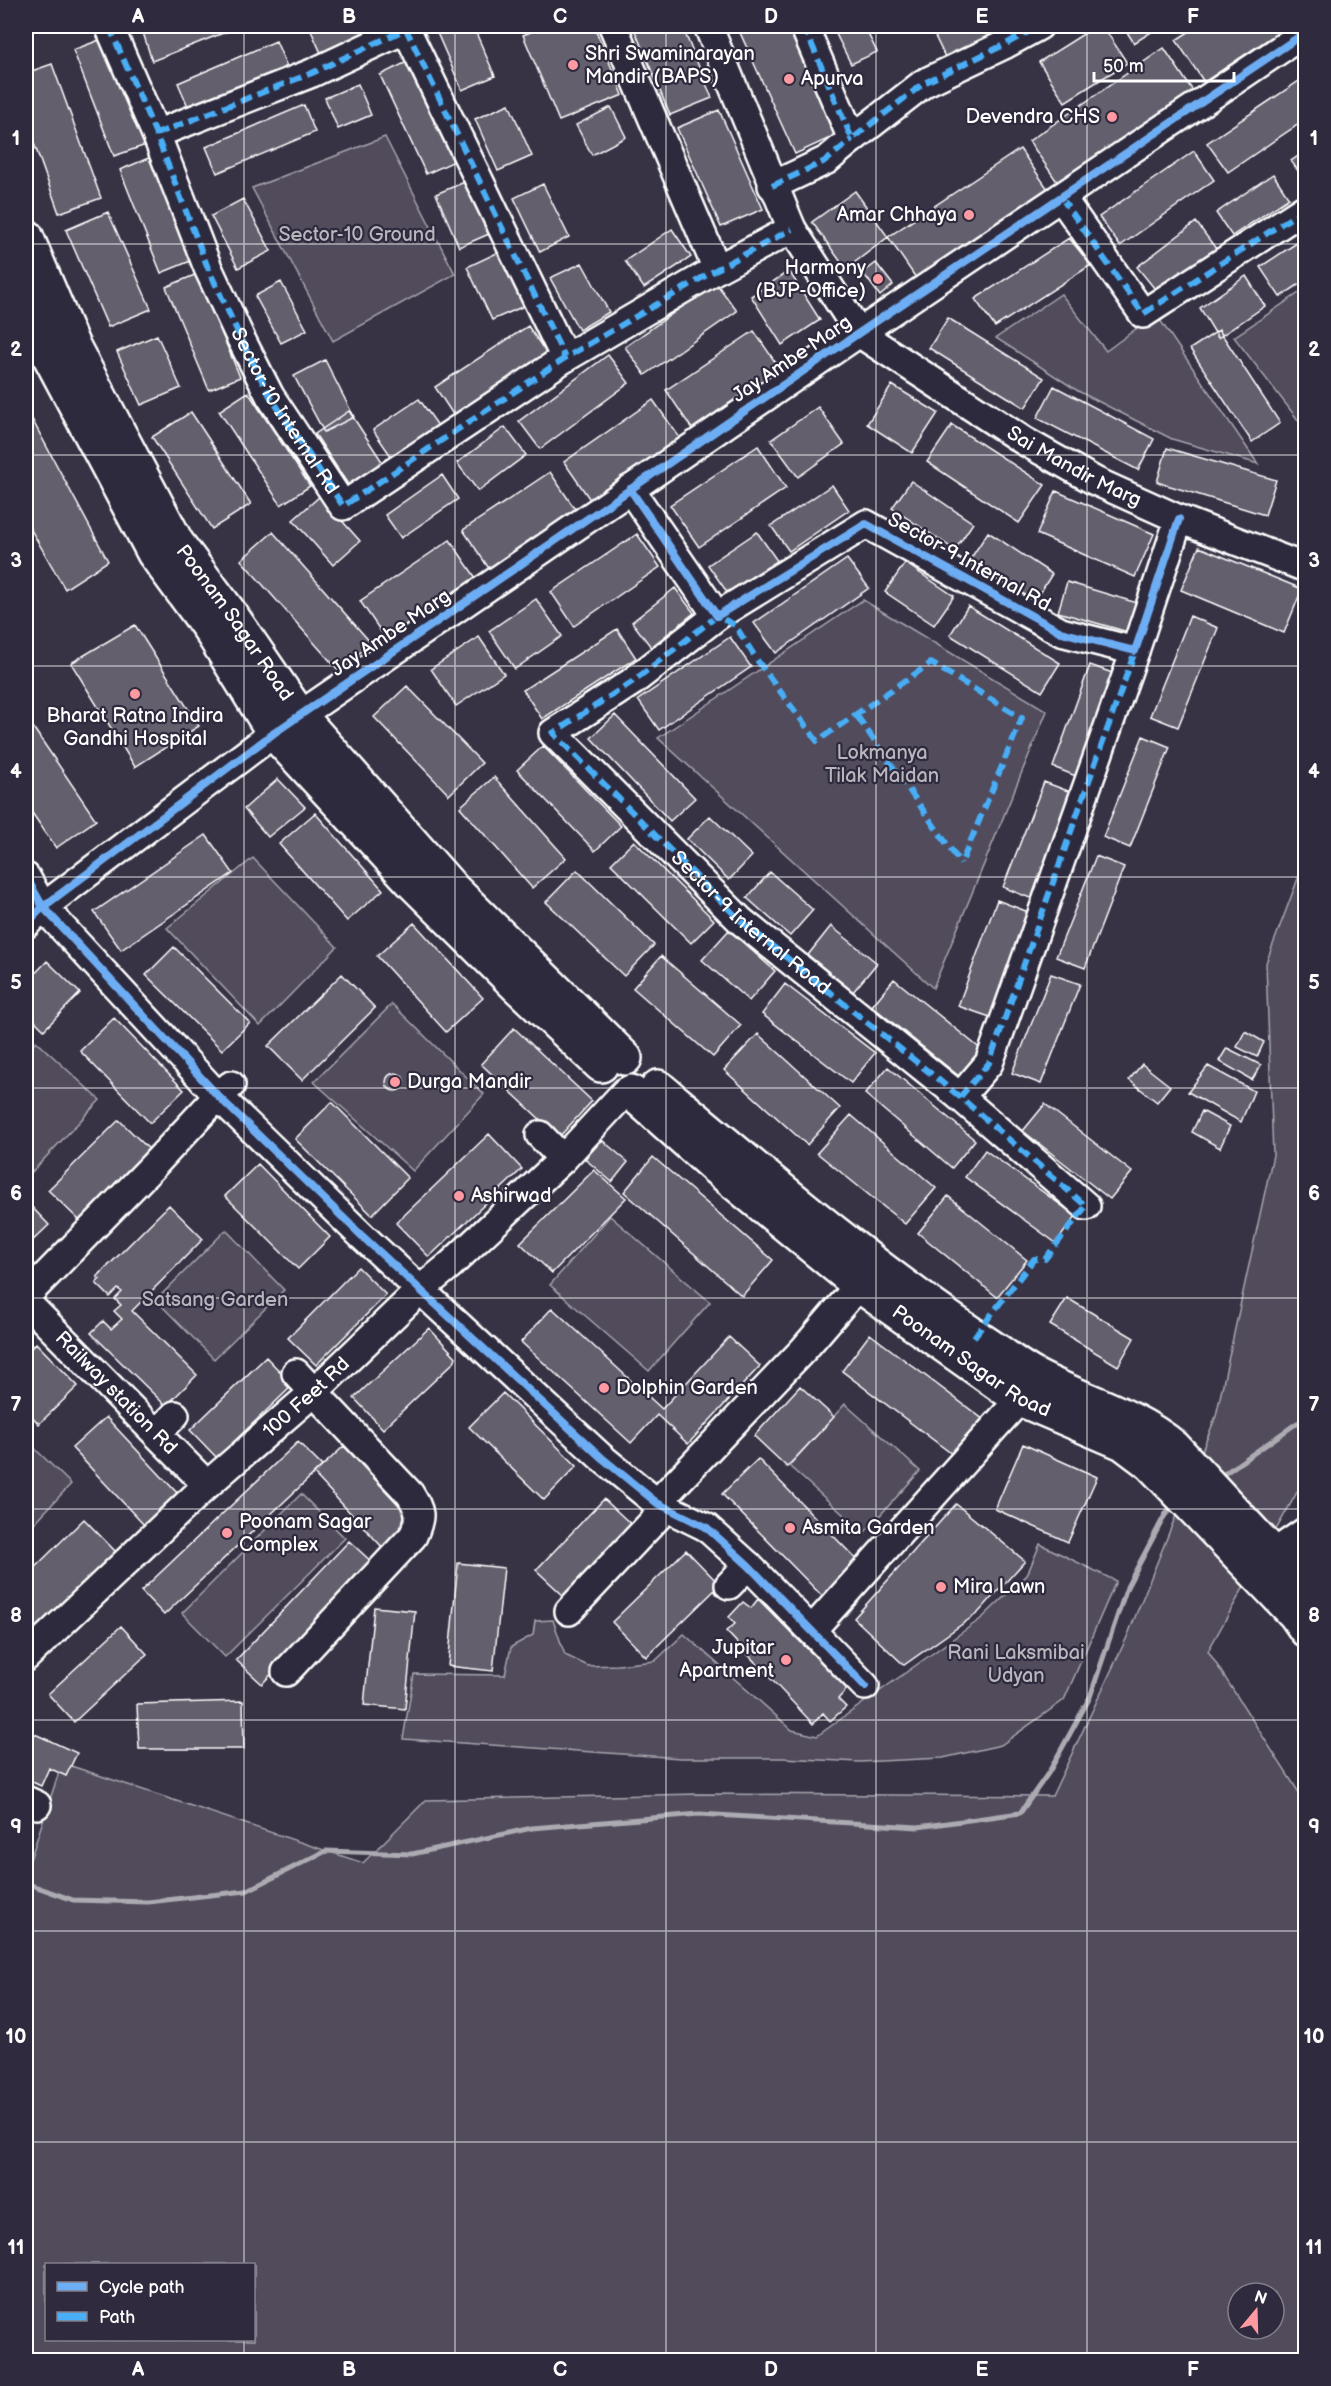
<svg xmlns="http://www.w3.org/2000/svg" width="1331" height="2386" font-family="'Balsamiq Sans',sans-serif">
<style>
.green{fill:#514c5c;stroke:#a8a6ae;stroke-width:1.5;fill-rule:evenodd}
.lines{fill:none;stroke-linecap:round;stroke-linejoin:round}
.stream{stroke:#adabb2;stroke-width:5}
.building{fill:#635f6d;stroke:#fff;stroke-width:1.5}
.minor-casing{stroke:#fff;stroke-width:32}
.major-casing{stroke:#fff;stroke-width:38}
.minor{stroke:#2f2a3d;stroke-width:27}
.major{stroke:#2f2a3d;stroke-width:33}
.quiet{stroke:#49aef6;stroke-width:6;stroke-dasharray:12 6;stroke-linecap:butt}
.cycleway-casing{stroke:#2f2a3d;stroke-width:11}
.cycleway{stroke:#6dadf4;stroke-width:8}
.grid{fill:none;stroke:#fff;stroke-width:1.5;stroke-opacity:0.55}
.poi-dot{fill:#ff9aa2;stroke:#2f2a3d;stroke-width:2}
.labels{text-anchor:middle;dominant-baseline:central;stroke-width:4.5;stroke-linejoin:round;paint-order:stroke}
.poi-label{font-size:20px;fill:#fff;stroke:#2f2a3d;text-anchor:start}
.park-label{font-size:20px;fill:#b9b7be;stroke:#2f2a3d}
.street-label{font-size:20px;fill:#fff;stroke:#2f2a3d}
.neatline{fill:none;stroke:#fff;stroke-width:2}
.grid-label{font-size:20px;text-anchor:middle;font-weight:bold;fill:#fff}
</style>
<rect width="100%" height="100%" fill="#373345"/>
<filter id="ink" filterUnits="userSpaceOnUse"><feTurbulence type="fractalNoise" baseFrequency=".0167" numOctaves="2"/><feDisplacementMap in="SourceGraphic" scale="12" xChannelSelector="R" yChannelSelector="G"/><feConvolveMatrix kernelMatrix="1 2 1 2 8 2 1 2 1" color-interpolation-filters="sRGB"/></filter>
<g filter="url(#ink)">
<path class="green" d="M385,137L455,274L333,341L252,188Z
M1305,289V429L1234,337Z
M1061,294L1106,351L1156,314L1258,464L1172,439L1078,391L996,338Z
M863,600L1047,711L933,988L658,738Z
M253,858L337,947L260,1026L167,928Z
M1305,860V1478L1208,1651L1305,1802V2360H26V1872L62,1763L363,1863L426,1800L700,1794L1052,1796L1127,1637L1216,1416L1273,1155L1266,963ZM46,2264H254V2340H46ZM1238,2293H1274V2329H1238Z
M392,1004L484,1094L413,1171L314,1082Z
M36,1041L100,1100L26,1178V1052Z
M610,1216L710,1302L649,1371L550,1285Z
M226,1230L284,1290L214,1359L156,1300Z
M845,1404L920,1471L864,1533L789,1466Z
M26,1440L71,1484L26,1532Z
M301,1494L345,1538L225,1657L182,1613Z
M1040,1544L1116,1581L1064,1700L1001,1745L943,1758L859,1762L783,1758H681L403,1739L414,1674L505,1675L511,1647L533,1635L535,1621L553,1620L565,1655L588,1666L618,1665L655,1661L684,1634L792,1730L817,1736L982,1618L1027,1575Z"/>
<g class="lines">
<path class="stream" d="M1224,1474L1297,1423L1306,1420
M26,1883L73,1900L148,1902L246,1891L326,1851L412,1854L532,1828L699,1814L918,1827L1020,1813L1049,1772L1090,1697L1127,1587L1165,1515L1174,1505"/>
</g>
<path class="building" d="M141,26H241L152,61Z
M309,26H385L321,53Z
M434,26H473L495,76L462,90Z
M546,26H594L623,95L559,121L523,35Z
M633,26H682L712,98L670,115Z
M737,26H792L841,133L795,154Z
M832,26H864L877,52L851,64Z
M930,26H992L997,37L947,61Z
M1096,26H1103L1127,63L1065,102L1039,62Z
M1123,26H1161L1134,43Z
M1198,26H1288L1204,82L1176,40Z
M105,38L146,145L114,156L73,50Z
M276,41L288,69L190,111L178,83Z
M1164,48L1195,94L1060,186L1029,141Z
M411,60L457,160L426,174L380,75Z
M52,64L101,198L59,213L26,121V73Z
M1299,81L1306,91V119L1228,172L1207,143Z
M358,84L371,115L338,129L325,98Z
M509,104L532,156L498,171L475,119Z
M304,105L315,132L217,173L206,147Z
M611,107L626,137L592,155L576,125Z
M719,110L763,209L721,227L677,128Z
M1020,149L1050,192L918,281L888,237Z
M1194,151L1214,180L1120,246L1099,217Z
M1306,151V182L1291,161Z
M151,157L193,260L161,273L120,170Z
M1273,174L1289,198L1232,236L1216,213Z
M467,181L489,234L459,247L436,194Z
M543,184L569,237L540,252L514,198Z
M855,191L888,237L846,269L812,222Z
M243,199L271,251L238,268L211,216Z
M108,212L151,309L108,327L66,230Z
M1196,222L1217,250L1159,294L1137,267Z
M672,229L691,257L644,288L625,261Z
M1306,237V280L1280,297L1260,267Z
M1069,238L1091,265L995,327L975,299Z
M499,252L524,306L492,320L467,267Z
M582,263L609,312L579,330L550,278Z
M876,263L893,285L880,296L863,273Z
M789,271L820,320L782,345L751,296Z
M197,274L240,377L209,390L166,287Z
M1246,276L1265,306L1218,338L1200,308Z
M281,282L307,330L281,343L255,296Z
M716,283L737,311L645,375L625,347Z
M948,318L1044,378L1025,408L929,348Z
M528,326L547,354L454,416L435,387Z
M1219,330L1280,423L1252,442L1190,349Z
M754,331L780,369L692,429L666,390Z
M157,335L181,388L141,405L117,352Z
M608,355L629,383L540,449L519,421Z
M325,360L354,417L324,432L294,376Z
M892,385L938,413L912,453L867,424Z
M1054,386L1154,439L1138,470L1037,418Z
M248,392L310,486L281,505L219,411Z
M419,399L439,427L393,459L373,430Z
M653,400L680,438L591,501L564,462Z
M818,407L844,444L798,477L771,440Z
M26,408L108,561L65,589L26,521Z
M349,411L383,463L349,486L315,434Z
M191,412L251,504L212,529L152,437Z
M952,425L1045,485L1019,523L927,462Z
M505,427L526,455L478,491L457,463Z
M758,446L786,488L699,547L670,505Z
M1167,448L1276,480L1265,515L1157,482Z
M550,472L577,512L490,570L463,530Z
M442,475L458,499L401,538L385,515Z
M911,481L973,523L955,550L892,508Z
M832,485L849,510L789,551L771,526Z
M1056,491L1154,534L1135,577L1037,534Z
M320,496L360,541L333,565L293,520Z
M273,532L371,643L339,671L241,560Z
M757,532L778,562L729,595L708,565Z
M988,532L1052,574L1034,603L969,561Z
M637,534L660,567L574,626L551,592Z
M450,540L476,578L386,639L360,601Z
M1199,547L1302,589L1284,633L1181,590Z
M847,559L869,588L776,653L754,623Z
M905,563L954,596L934,625L885,592Z
M1067,582L1137,603L1128,632L1058,612Z
M675,588L694,613L651,647L632,622Z
M536,599L562,636L515,669L489,631Z
M968,606L1060,663L1042,692L950,635Z
M1190,616L1218,628L1178,727L1150,716Z
M135,625L199,726L135,767L71,663Z
M617,629L636,658L542,719L523,690Z
M479,637L504,674L456,706L431,669Z
M730,637L751,667L659,730L638,700Z
M1090,665L1118,675L1081,778L1053,767Z
M407,686L482,763L449,795L374,717Z
M615,715L695,798L670,821L591,738Z
M26,717L96,820L56,848L26,804Z
M1143,736L1170,747L1130,848L1103,837Z
M543,746L621,826L595,851L517,770Z
M494,777L566,858L532,888L460,807Z
M278,779L305,807L268,837L244,809Z
M1044,782L1076,794L1035,900L1003,887Z
M315,813L383,890L347,921L279,844Z
M710,816L752,856L729,880L687,839Z
M206,835L233,873L121,950L94,912Z
M634,841L714,920L691,943L611,864Z
M1096,856L1124,867L1085,968L1056,957Z
M577,870L654,945L624,976L546,902Z
M770,872L813,910L790,936L747,898Z
M997,900L1031,913L993,1018L958,1006Z
M414,923L483,998L446,1032L377,956Z
M831,926L877,963L853,992L808,955Z
M729,930L775,971L749,1001L702,960Z
M174,947L250,1023L222,1050L146,975Z
M661,956L741,1025L713,1057L633,988Z
M47,961L80,993L44,1030L26,1012V983Z
M342,974L375,1008L302,1080L268,1046Z
M1051,974L1080,984L1041,1084L1012,1073Z
M894,979L982,1050L960,1077L872,1006Z
M785,984L875,1053L851,1083L762,1014Z
M114,1018L184,1090L150,1123L80,1051Z
M514,1028L592,1101L559,1137L481,1064Z
M1245,1031L1264,1042L1257,1057L1237,1047Z
M758,1034L840,1108L807,1145L724,1070Z
M1227,1048L1261,1065L1252,1080L1219,1061Z
M1142,1064L1170,1086L1157,1102L1129,1080Z
M1208,1066L1254,1091L1241,1122L1188,1092Z
M888,1067L975,1140L952,1168L865,1094Z
M386 1082a9 9 0 1 1 18 0a9 9 0 1 1-18 0Z
M332,1102L408,1178L372,1215L295,1139Z
M1045,1104L1132,1172L1110,1199L1023,1131Z
M1202,1111L1230,1126L1220,1148L1192,1132Z
M851,1115L936,1188L905,1224L817,1153Z
M119,1120L152,1152L81,1222L48,1190Z
M489,1134L522,1169L429,1257L396,1223Z
M602,1140L628,1162L612,1182L585,1159Z
M985,1150L1076,1216L1056,1243L965,1177Z
M653,1157L773,1260L742,1296L624,1192Z
M258,1164L330,1237L298,1269L225,1196Z
M594,1170L626,1198L552,1273L520,1243Z
M948,1196L1027,1260L997,1297L918,1233Z
M26,1201L49,1225L26,1247Z
M169,1205L203,1239L132,1311L197,1375L166,1406L91,1333L103,1321L111,1329L122,1319L114,1311L121,1305L115,1299L122,1292L118,1289L110,1297L96,1283L100,1279L97,1277Z
M358,1267L386,1295L316,1365L288,1338Z
M1067,1298L1134,1338L1118,1366L1050,1325Z
M552,1308L662,1409L729,1337L760,1366L688,1444L657,1415L631,1443L521,1342Z
M429,1328L456,1357L454,1362L383,1429L354,1398Z
M870,1334L984,1420L956,1457L842,1371Z
M36,1343L78,1386L39,1424L26,1410V1353Z
M266,1357L293,1385L217,1458L190,1430Z
M800,1386L834,1417L787,1467L754,1436Z
M503,1393L577,1466L544,1500L469,1427Z
M106,1417L178,1494L144,1525L72,1448Z
M298,1442L322,1466L164,1615L141,1591Z
M1023,1444L1097,1477L1068,1542L995,1509Z
M344,1446L411,1518L384,1549L314,1474Z
M758,1459L858,1561L822,1596L722,1494Z
M604,1499L634,1527L566,1598L536,1570Z
M956,1504L1025,1561L978,1613L904,1665L854,1618Z
M84,1519L116,1552L26,1639V1576Z
M349,1541L375,1565L262,1684L236,1660Z
M686,1550L720,1585L646,1657L612,1622Z
M458,1563L504,1568L493,1671L448,1666Z
M758,1599L847,1689L838,1699L846,1707L830,1721L823,1713L813,1724L726,1631L735,1624L729,1617L743,1602L751,1608Z
M374,1607L415,1611L405,1709L364,1705Z
M121,1626L147,1654L74,1722L48,1694Z
M243,1701L244,1749H139L137,1704Z
M26,1730L77,1753L66,1776L49,1768L41,1786L26,1779Z"/>
<g class="lines">
<defs>
<g id="minor">
<path id="s1" d="M109,26L156,134L208,268L241,339L270,396L343,506L565,358L717,269L792,229"/>
<path d="M613,26L717,269"/>
<path id="s2" d="M708,26L792,229L859,333L1024,441L1095,481L1179,519L1306,568"/>
<path d="M804,26L852,139L924,83L1006,44L1039,26"/>
<path d="M156,134L312,73L406,29L565,358"/>
<path d="M772,186L827,160L852,139"/>
<path d="M1061,197L1143,314L1306,208"/>
<path d="M630,489L717,616L866,524L1061,632L1135,651L1179,519"/>
<path id="s3" d="M717,616L632,682L553,733L741,921L960,1097"/>
<path d="M26,877L43,907L218,1096L362,1236L602,1458L657,1503L706,1527L748,1565L865,1686"/>
<path d="M26,924L43,907L274,733L859,333L1306,32"/>
<path d="M540,1135L563,1159"/>
<path d="M1086,1206L960,1097L989,1063L1135,651"/>
<path d="M26,1296L152,1167L218,1096L231,1085"/>
<path id="s4" d="M26,1302L207,1485"/>
<path d="M157,1433L175,1415"/>
<path d="M657,1503L804,1349L859,1285"/>
<path d="M1274,1553L1306,1531"/>
<path d="M729,1585L748,1565"/>
<path d="M569,1611L666,1508"/>
<path d="M812,1630L1020,1399L1032,1382"/>
<path id="s5" d="M26,1657L207,1485L314,1392L421,1289L449,1266L563,1159L625,1092"/>
<path d="M286,1672L413,1536C422,1516 421,1512 410,1494L296,1373"/>
<path d="M26,1800L37,1805"/>
</g>
<g id="major">
<path id="s6" d="M26,236L72,344L177,543L229,612L300,716L452,888L625,1058"/>
<path d="M26,299L49,355L154,553L209,628L274,733L414,884L517,986L601,1065"/>
<path d="M658,1087C769,1180 878,1273 999,1352C1011,1361 1024,1370 1037,1377C1083,1401 1134,1414 1174,1447L1306,1589"/>
<path id="s7" d="M631,1092L714,1166L859,1285L1020,1399L1123,1443L1151,1464L1295,1614L1306,1630"/>
</g>
</defs>
<use href="#minor" class="minor-casing"/>
<use href="#major" class="major-casing"/>
<use href="#minor" class="minor"/>
<use href="#major" class="major"/>
<path class="quiet" d="M109,26L156,134L208,268L241,339L270,396L343,506L565,358L717,269L792,229
M804,26L852,139L924,83L1006,44L1039,26
M156,134L312,73L406,29L565,358
M772,186L827,160L852,139
M1061,197L1143,314L1306,208
M857,716L961,864
M960,1097L741,921L553,733L632,682L717,616L735,625L757,660L817,741L931,663L1022,718L961,864
M974,1337L1034,1259H1045L1086,1206L960,1097L989,1063L1135,651"/>
<defs>
<path id="cycleway" d="M630,489L717,616L866,524L1061,632L1135,651L1179,519
M26,877L43,907L218,1096L362,1236L602,1458L657,1503L706,1527L748,1565L865,1686
M26,924L43,907L274,733L859,333L1306,32"/>
</defs>
<use href="#cycleway" class="cycleway-casing"/>
<use href="#cycleway" class="cycleway"/>
</g>
</g>
<path class="grid" d="M244,26V2264M455,26V2360M666,26V2360M876,26V2360M1087,26V2360M26,244H1306M26,455H1306M26,666H1306M26,877H1306M26,1088H1306M26,1298H1306M26,1509H1306M26,1720H1306M26,1931H1306M26,2142H1306M244,2340V2360"/>
<g class="poi-dot">
<circle cx="573" cy="65" r="6"/>
<circle cx="789" cy="79" r="6"/>
<circle cx="1112" cy="117" r="6"/>
<circle cx="969" cy="215" r="6"/>
<circle cx="878" cy="279" r="6"/>
<circle cx="135" cy="694" r="6"/>
<circle cx="395" cy="1082" r="6"/>
<circle cx="459" cy="1196" r="6"/>
<circle cx="604" cy="1388" r="6"/>
<circle cx="790" cy="1528" r="6"/>
<circle cx="227" cy="1533" r="6"/>
<circle cx="941" cy="1587" r="6"/>
<circle cx="786" cy="1660" r="6"/>
</g>
<g class="labels">
<g class="poi-label">
<text x="585" y="54">Shri Swaminarayan<tspan x="585" dy="23">Mandir (BAPS)</tspan></text>
<text x="801" y="79">Apurva</text>
<text x="1100" y="117" text-anchor="end">Devendra CHS</text>
<text x="957" y="215" text-anchor="end">Amar Chhaya</text>
<text x="866" y="268" text-anchor="end">Harmony<tspan x="866" dy="23">(BJP-Office)</tspan></text>
<text x="135" y="716" text-anchor="middle">Bharat Ratna Indira<tspan x="135" dy="23">Gandhi Hospital</tspan></text>
<text x="407" y="1082">Durga Mandir</text>
<text x="471" y="1196">Ashirwad</text>
<text x="616" y="1388">Dolphin Garden</text>
<text x="239" y="1522">Poonam Sagar<tspan x="239" dy="23">Complex</tspan></text>
<text x="802" y="1528">Asmita Garden</text>
<text x="953" y="1587">Mira Lawn</text>
<text x="774" y="1648" text-anchor="end">Jupitar<tspan x="774" dy="23">Apartment</tspan></text>
</g>
<g class="park-label">
<text x="357" y="235">Sector-10 Ground</text>
<text x="882" y="753">Lokmanya<tspan x="882" dy="23">Tilak Maidan</tspan></text>
<text x="215" y="1300">Satsang Garden</text>
<text x="1016" y="1653">Rani Laksmibai<tspan x="1016" dy="23">Udyan</tspan></text>
</g>
<g class="street-label">
<text transform="translate(792 359) rotate(-34)">Jay Ambe Marg</text>
<text stroke="none"><textPath href="#s1" startOffset="424">Sector-10 Internal Rd</textPath></text>
<text stroke="none"><textPath href="#s2" startOffset="597">Sai Mandir Marg</textPath></text>
<text transform="translate(969 562) rotate(29)">Sector-9 Internal Rd</text>
<text stroke="none"><textPath href="#s6" startOffset="441">Poonam Sagar Road</textPath></text>
<text transform="translate(391 633) rotate(-34)">Jay Ambe Marg</text>
<text stroke="none"><textPath href="#s3" startOffset="476">Sector-9 Internal Road</textPath></text>
<text stroke="none"><textPath href="#s7" startOffset="435">Poonam Sagar Road</textPath></text>
<text stroke="none"><textPath href="#s4" startOffset="128">Railway station Rd</textPath></text>
<text stroke="none"><textPath href="#s5" startOffset="382">100 Feet Rd</textPath></text>
</g>
</g>
<rect width="1331" height="2386" fill="none" stroke="#2f2a3d" stroke-width="66"/>
<rect x="45" y="2263" width="210" height="78" fill="#2f2a3d" stroke="#827f8b" stroke-width="1.5"/>
<rect x="57" y="2282" width="30" height="9" fill="#6dadf4" stroke="#827f8b" stroke-width="1.5"/>
<text x="99" y="2293" font-size="18" fill="#ffffff">Cycle path</text>
<rect x="57" y="2312" width="30" height="9" fill="#49aef6" stroke="#827f8b" stroke-width="1.5"/>
<text x="99" y="2323" font-size="18" fill="#ffffff">Path</text>
<g transform="translate(1256 2311) rotate(19)"><circle r="28" fill="#2f2a3d" stroke="#827f8b" stroke-width="1.5"/>
<path d="M0-4.5L10 22L0 15L-10 22Z" fill="#ff9aa2"/>
<text y="-9" font-size="16" font-weight="bold" text-anchor="middle" fill="#ffffff">N</text>
</g>
<path d="M1094 72v9h140v-9" fill="none" stroke="#ffffff" stroke-width="3"/>
<text x="1103" y="72" font-size="18" fill="#ffffff" stroke="#2f2a3d" stroke-width="4.5" paint-order="stroke">50 m</text>
<rect x="33" y="33" width="1265" height="2320" class="neatline"/>
<g class="grid-label">
<text x="138" y="23">A</text>
<text x="349" y="23">B</text>
<text x="560" y="23">C</text>
<text x="771" y="23">D</text>
<text x="982" y="23">E</text>
<text x="1193" y="23">F</text>
<text x="16" y="145">1</text>
<text x="1314" y="145">1</text>
<text x="16" y="356">2</text>
<text x="1314" y="356">2</text>
<text x="16" y="567">3</text>
<text x="1314" y="567">3</text>
<text x="16" y="778">4</text>
<text x="1314" y="778">4</text>
<text x="16" y="989">5</text>
<text x="1314" y="989">5</text>
<text x="16" y="1200">6</text>
<text x="1314" y="1200">6</text>
<text x="16" y="1411">7</text>
<text x="1314" y="1411">7</text>
<text x="16" y="1622">8</text>
<text x="1314" y="1622">8</text>
<text x="16" y="1833">9</text>
<text x="1314" y="1833">9</text>
<text x="16" y="2043">10</text>
<text x="1314" y="2043">10</text>
<text x="16" y="2254">11</text>
<text x="1314" y="2254">11</text>
<text x="138" y="2376">A</text>
<text x="349" y="2376">B</text>
<text x="560" y="2376">C</text>
<text x="771" y="2376">D</text>
<text x="982" y="2376">E</text>
<text x="1193" y="2376">F</text>
</g>
</svg>
